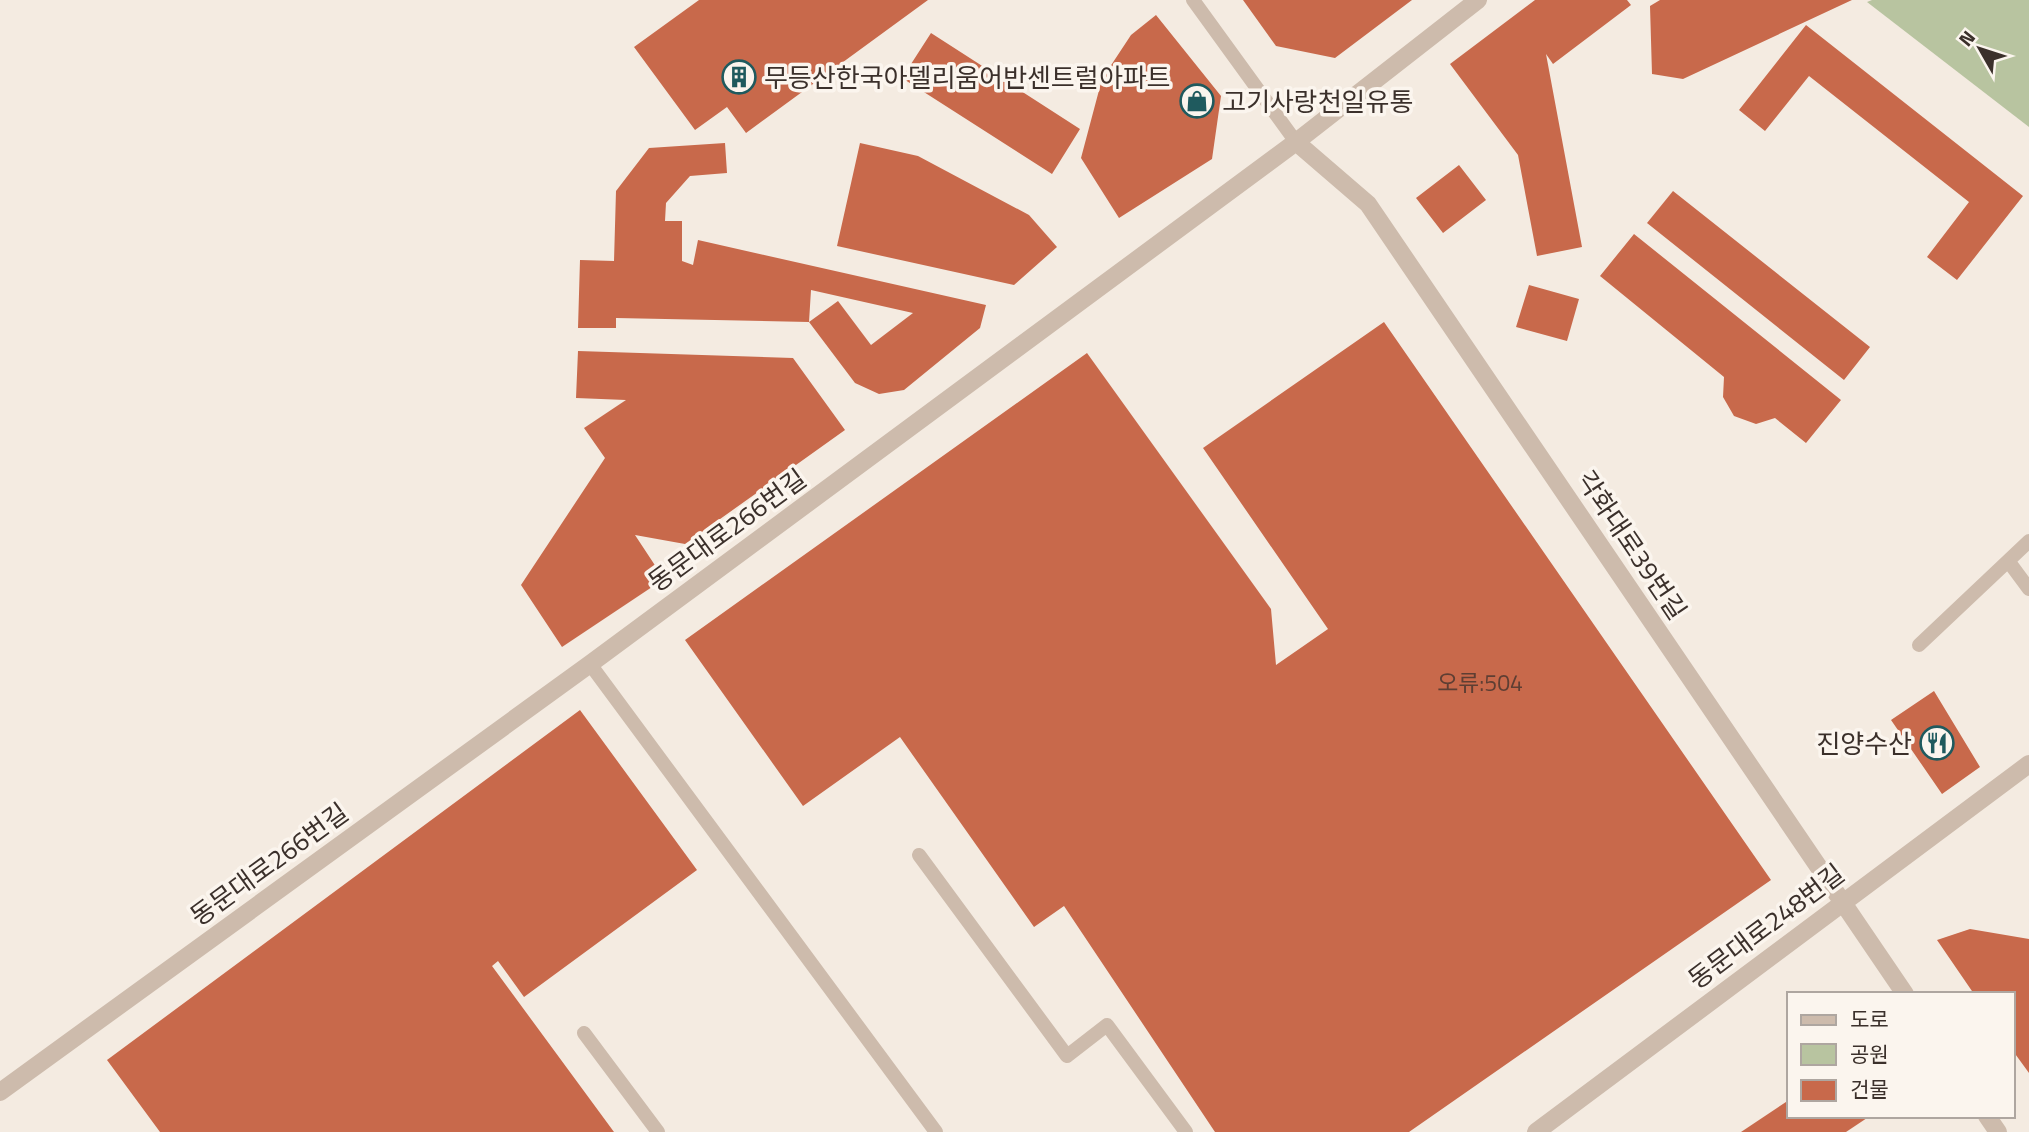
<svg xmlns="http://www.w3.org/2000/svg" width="2029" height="1132" font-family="'Titillium Web','Noto Sans KR',sans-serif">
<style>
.green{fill:#b8c4a0}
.building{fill:#c8694b}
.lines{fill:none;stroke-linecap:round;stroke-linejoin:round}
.service{stroke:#cdbbac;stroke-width:14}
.minor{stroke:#cdbbac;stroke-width:18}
.labels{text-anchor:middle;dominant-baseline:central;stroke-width:7;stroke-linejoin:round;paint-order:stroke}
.number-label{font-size:23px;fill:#5e3e33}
.poi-label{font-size:26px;fill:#3b302b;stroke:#fbf5ee;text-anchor:start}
.street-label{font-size:26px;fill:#3b302b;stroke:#fbf5ee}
</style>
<rect width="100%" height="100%" fill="#f4ebe1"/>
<path class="green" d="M1872,0H2029V127L1867,2Z"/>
<path class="building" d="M699,0H928L746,133L727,107L695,130L634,47Z
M1243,0H1412L1335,58L1276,46Z
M1535,0H1627L1631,5L1553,64L1546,54L1582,247L1537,256L1518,155L1450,64Z
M1660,0H1852L1683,79L1652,74L1650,6Z
M1156,15L1221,96L1212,159L1119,218L1081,158L1102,79L1131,35Z
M1806,25L2023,196L1957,280L1927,257L1969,202L1809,76L1765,131L1739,110Z
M931,33L1080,129L1052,174L902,78Z
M725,143L727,173L690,176L666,203L665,221H682V261L693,265L698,240L986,305L980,328L904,390L879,394L855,383L809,322L838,301L871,345L913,313L811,290L809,322L616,318V328H578L580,260L614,261L616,191L649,148Z
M860,143L918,156L1029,215L1057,247L1014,285L837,246Z
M1459,165L1486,200L1443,233L1416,198Z
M1673,191L1870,347L1844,380L1647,223Z
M1634,234L1841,400L1806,443L1775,418L1756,424L1734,416L1723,397L1724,377L1600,276Z
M1529,285L1579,299L1567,341L1516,327Z
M1384,322L1771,880L1409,1132H1215L1064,906L1034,927L900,737L803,806L685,640L1087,353L1271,609L1276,665L1328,629L1203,448Z
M578,351L793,358L845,430L685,544L635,535L664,579L562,647L521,585L605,458L584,428L626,400L576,398Z
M1934,691L1980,767L1942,794L1891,720Z
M580,710L697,870L524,997L498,961L492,966L614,1132H160L107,1060Z
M1970,929L2029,939V1073L2013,1051V994H1974L1937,940Z
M1789,1100V1116H1870L1846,1132H1741Z"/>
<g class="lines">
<path class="service" d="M1193,0L1296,142
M2009,562L2029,589
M1919,645L2029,541
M590,664L936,1132
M919,855L1067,1056L1107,1025L1186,1132
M584,1033L658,1132"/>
<path class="minor" d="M1296,142L1368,204L1905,994
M0,1092L590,664L1296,142L1478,0
M1987,1116L1998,1132
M1536,1132L2029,764"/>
</g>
<defs>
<symbol id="building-ring" viewBox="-11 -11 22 22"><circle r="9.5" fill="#fbf5ee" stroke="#1f5a5e" stroke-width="1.5"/><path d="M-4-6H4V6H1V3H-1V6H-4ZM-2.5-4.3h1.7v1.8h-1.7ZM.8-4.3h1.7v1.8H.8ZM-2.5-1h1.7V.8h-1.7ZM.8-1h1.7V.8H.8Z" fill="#1f5a5e"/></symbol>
<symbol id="shop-ring" viewBox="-11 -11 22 22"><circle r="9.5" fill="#fbf5ee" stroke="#1f5a5e" stroke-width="1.5"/><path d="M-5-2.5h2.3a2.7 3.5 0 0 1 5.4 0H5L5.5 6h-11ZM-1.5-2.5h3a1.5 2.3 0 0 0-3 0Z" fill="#1f5a5e"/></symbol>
<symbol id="restaurant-ring" viewBox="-11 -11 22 22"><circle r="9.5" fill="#fbf5ee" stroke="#1f5a5e" stroke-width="1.5"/><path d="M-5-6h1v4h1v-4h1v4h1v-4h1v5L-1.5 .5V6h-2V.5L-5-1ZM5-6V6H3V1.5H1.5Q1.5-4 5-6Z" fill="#1f5a5e"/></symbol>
</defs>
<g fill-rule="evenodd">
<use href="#building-ring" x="720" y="58" width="38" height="38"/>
<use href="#shop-ring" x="1178" y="82" width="38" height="38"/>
<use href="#restaurant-ring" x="1918" y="724" width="38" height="38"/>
</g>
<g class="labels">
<g class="number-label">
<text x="1480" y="682">오류:504</text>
</g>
<g class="poi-label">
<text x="764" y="77">무등산한국아델리움어반센트럴아파트</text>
<text x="1222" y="101">고기사랑천일유통</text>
<text x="1912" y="743" text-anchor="end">진양수산</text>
</g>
<g class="street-label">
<text transform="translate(727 530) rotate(-36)">동문대로266번길</text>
<text transform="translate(1632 545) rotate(56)">각화대로39번길</text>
<text transform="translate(269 864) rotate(-36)">동문대로266번길</text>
<text transform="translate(1766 926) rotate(-37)">동문대로248번길</text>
</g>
</g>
<rect x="1787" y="992" width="228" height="126" fill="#fbf5ee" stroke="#aea6a0" stroke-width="2"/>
<rect x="1801" y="1015" width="35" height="10" fill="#cdbbac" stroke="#aea6a0" stroke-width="2"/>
<text x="1850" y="1027" font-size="21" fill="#3b302b">도로</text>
<rect x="1801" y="1044" width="35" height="21" fill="#b8c4a0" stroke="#aea6a0" stroke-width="2"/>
<text x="1850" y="1062" font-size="21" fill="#3b302b">공원</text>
<rect x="1801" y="1080" width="35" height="21" fill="#c8694b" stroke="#aea6a0" stroke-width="2"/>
<text x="1850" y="1097" font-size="21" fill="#3b302b">건물</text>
<g transform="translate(1980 49) rotate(309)" stroke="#fbf5ee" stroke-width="5" paint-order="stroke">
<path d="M0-5L12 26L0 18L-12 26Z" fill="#3b302b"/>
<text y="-10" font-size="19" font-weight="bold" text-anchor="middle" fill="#3b302b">N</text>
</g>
</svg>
